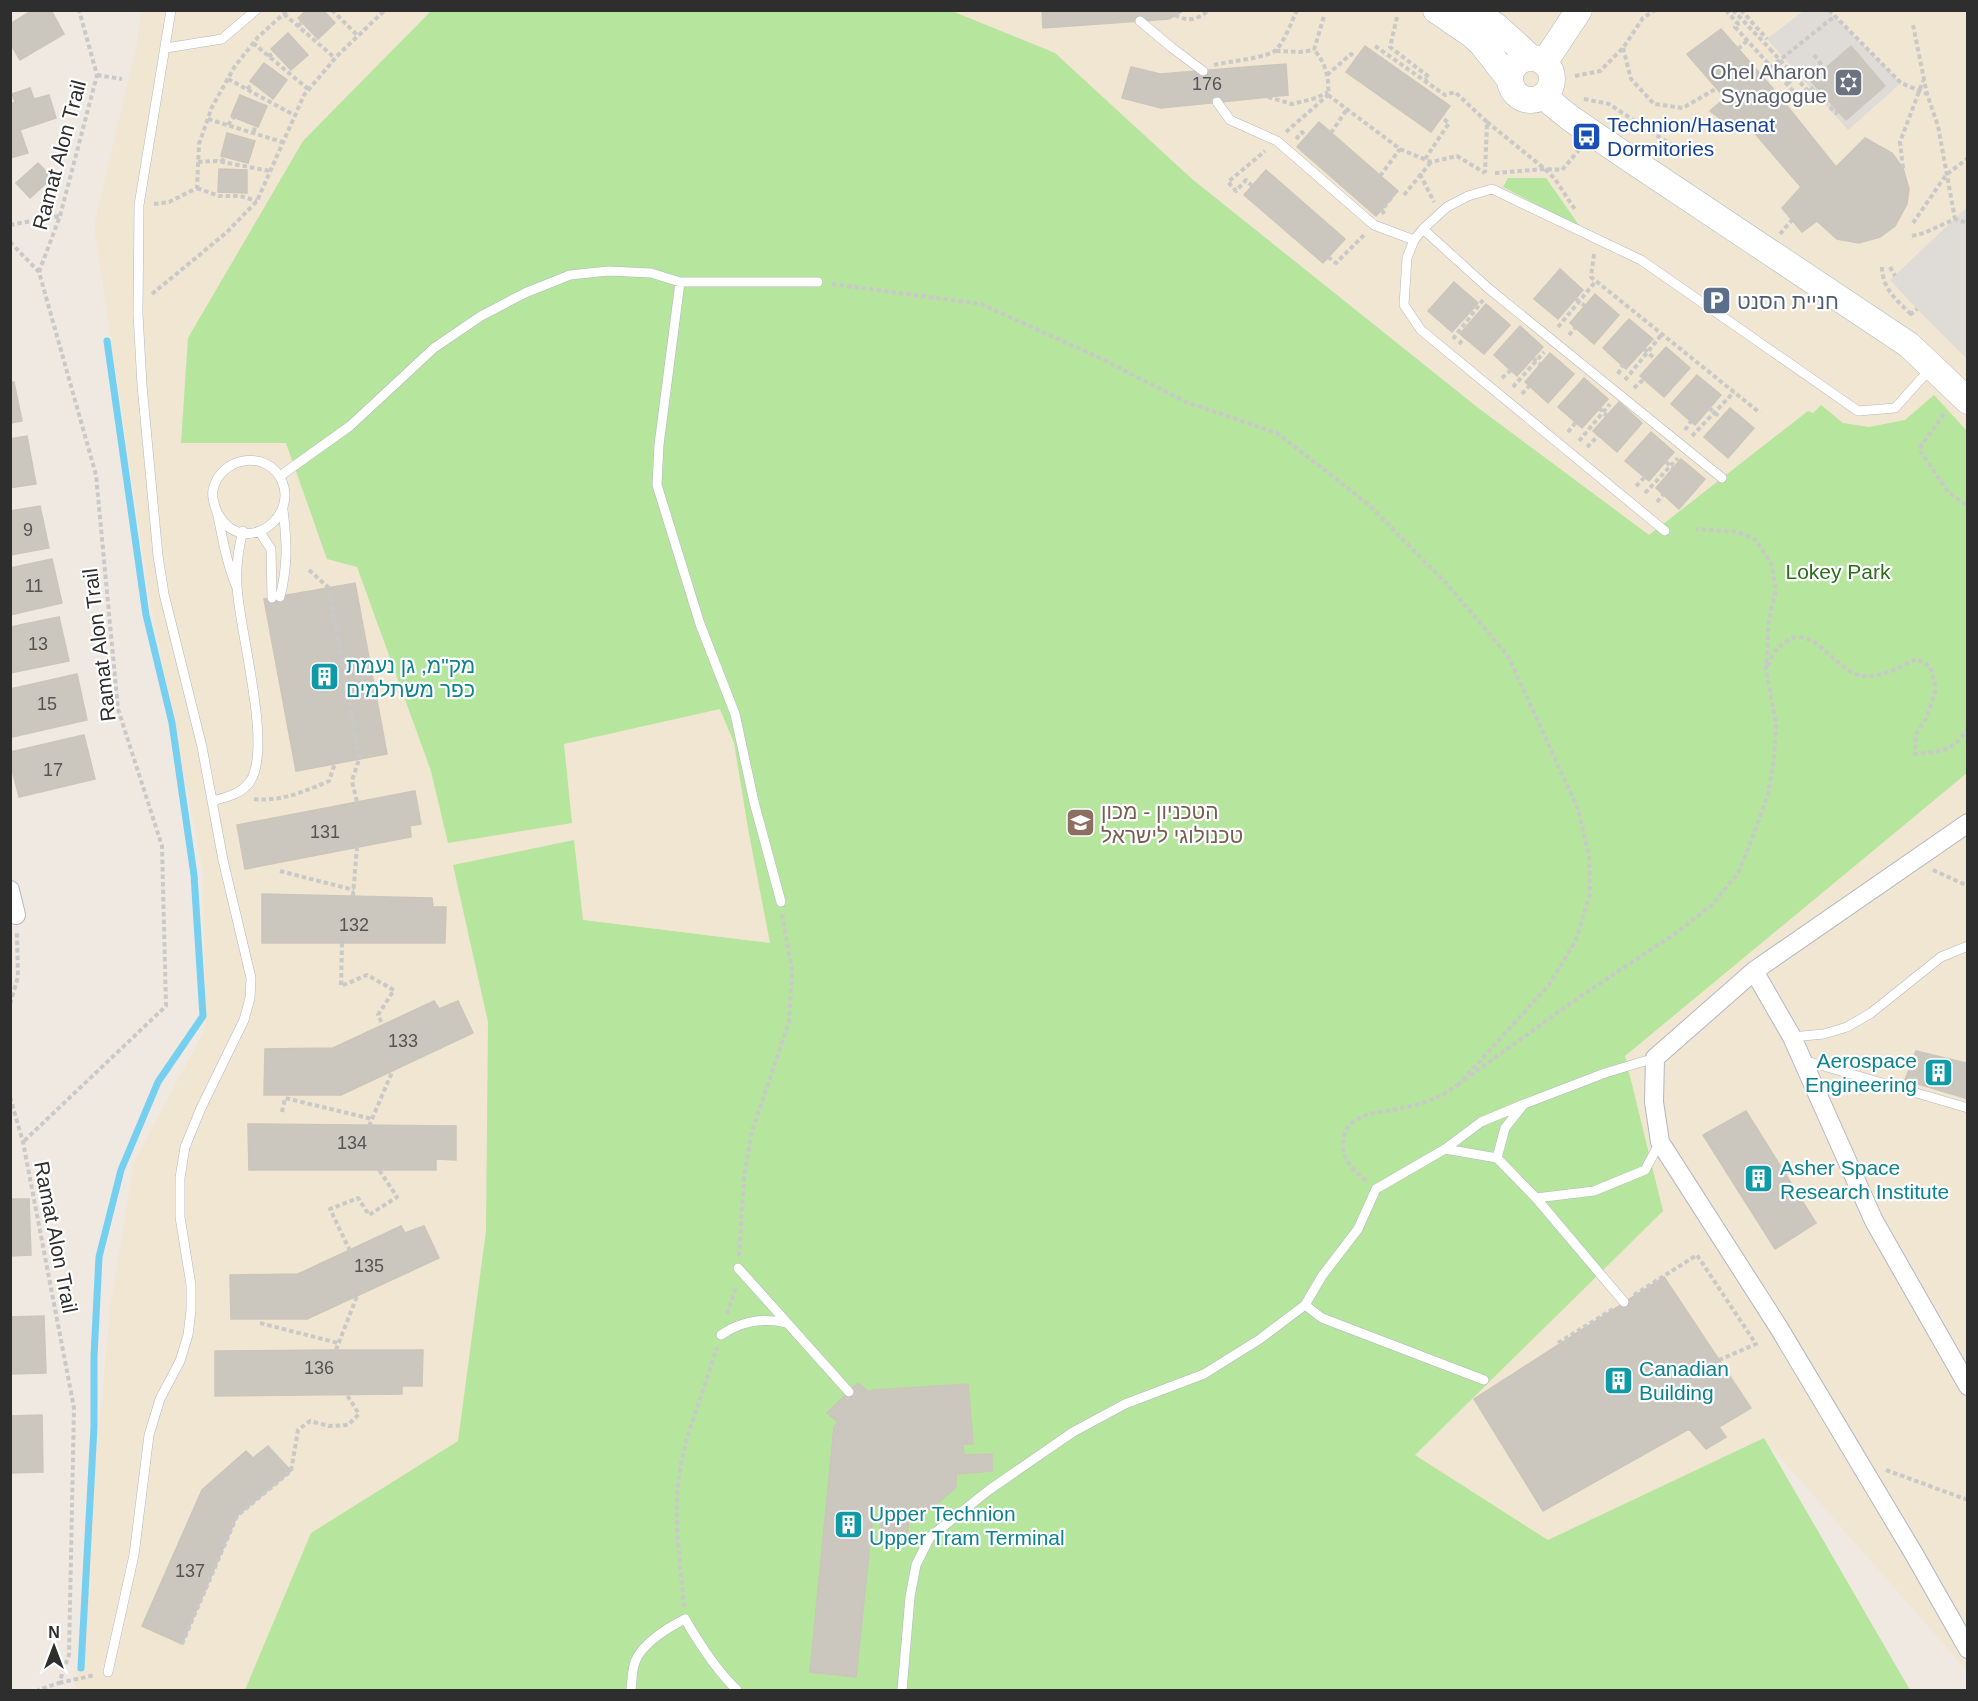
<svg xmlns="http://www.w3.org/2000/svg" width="1978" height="1701" font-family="Helvetica,Heebo,sans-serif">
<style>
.education{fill:#f0e6d1}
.green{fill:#b6e59e}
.plaza{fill:#dfdcd8}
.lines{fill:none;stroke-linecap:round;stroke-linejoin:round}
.stream{stroke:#75cff0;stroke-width:7}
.building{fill:#cbc7bf;stroke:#cbc5ba;stroke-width:1.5}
.lane-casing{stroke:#b4b7c1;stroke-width:10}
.street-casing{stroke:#b4b7c1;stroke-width:20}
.secondary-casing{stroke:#b4b7c1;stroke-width:27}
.path{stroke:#c9c9c9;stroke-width:4;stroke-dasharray:4.5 3;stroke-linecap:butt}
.lane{stroke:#fff;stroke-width:9}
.street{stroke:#fff;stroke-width:18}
.secondary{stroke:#fff;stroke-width:26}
.path-bridge{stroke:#c9c9c9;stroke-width:4;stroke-dasharray:4.5 3;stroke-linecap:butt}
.labels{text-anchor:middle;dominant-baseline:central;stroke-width:4.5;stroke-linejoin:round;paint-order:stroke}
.number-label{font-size:18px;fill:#555452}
.worship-label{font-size:21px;fill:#5b616d;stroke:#fff;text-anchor:end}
.transit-label{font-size:21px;fill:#164399;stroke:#fff;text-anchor:start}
.street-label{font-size:21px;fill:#2e2e2e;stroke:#fff}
.service-label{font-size:21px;fill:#4e5e75;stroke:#fff;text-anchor:start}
.park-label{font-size:21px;fill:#2c6e1b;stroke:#fff}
.culture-label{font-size:21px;fill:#0d838f;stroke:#fff;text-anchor:start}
.education-label{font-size:21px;fill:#785e54;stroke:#fff;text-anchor:start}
</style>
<rect width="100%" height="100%" fill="#efe9e1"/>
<path class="education" d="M141,11H1967V1671L1764,1439L1548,1540L1415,1455L977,1690H75L110,1309L134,1162L206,1027L203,872L150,599L94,226L137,43Z"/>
<path class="green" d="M432,10L952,11L1055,53L1192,179L1477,407L1649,535L1808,411L1813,413L1821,405L1843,423L1869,427L1905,420L1934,395L1967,431V773L1625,1056L1663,1211L1415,1455L1548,1540L1764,1438L1910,1690H245L311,1533L458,1441L486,1231L488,1022L453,865L574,840L583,920L770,943L749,834L734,743L720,709L564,744L572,823L448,843L431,771L357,567L327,559L286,443H181L188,338L303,141Z
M1508,178H1546L1581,228L1503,187Z"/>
<path class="plaza" d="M1803,11H1829L1901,83L1848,130L1767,39Z
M1967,207V359L1917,309L1890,280Z"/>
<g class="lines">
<path class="stream" d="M81,1668L94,1427V1356L99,1257L121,1170L158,1082L203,1016L194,875L172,723L146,615L107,341"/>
</g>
<path class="building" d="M33,10H51L64,34L20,60L10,43V24Z
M307,10H323L335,23L318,39L298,18Z
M1042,10H1185L1169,19L1043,28Z
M1721,29L1776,92L1836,167L1865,138L1892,153L1903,168L1909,189L1907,204L1895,226L1880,237L1859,243L1837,239L1817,221L1802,232L1782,208L1801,187L1746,123L1738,132L1710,111L1725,98L1687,54Z
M288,33L308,55L291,70L271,49Z
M1365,46L1450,106L1431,132L1346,72Z
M1851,46L1885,86L1846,120L1811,81Z
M264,63L287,80L273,99L250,81Z
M1286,64L1288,95L1161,108L1122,98L1131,67L1160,74Z
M30,88L34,99L49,95L56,118L20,130L28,153L10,158V104L15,102L12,94Z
M240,95L267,106L258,127L231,116Z
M1319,122L1398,191L1376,216L1297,147Z
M227,133L255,141L248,163L221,156Z
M38,163L52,178L30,198L16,183Z
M219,169L247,170V193L218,192Z
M1266,170L1345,239L1323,263L1244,195Z
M1560,269L1583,290L1558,319L1534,299Z
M1454,282L1478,303L1452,332L1428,311Z
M1595,294L1619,315L1594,344L1570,323Z
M1486,304L1510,325L1484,354L1460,334Z
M1629,319L1653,339L1626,369L1603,348Z
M1520,326L1543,347L1517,376L1494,355Z
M1666,347L1690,368L1664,397L1640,376Z
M1550,353L1574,374L1548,403L1525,382Z
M1697,375L1721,395L1695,425L1671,404Z
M1584,378L1608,399L1582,428L1558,407Z
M10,382H14L22,421L10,423Z
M1619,402L1642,423L1617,452L1593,431Z
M1730,408L1754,428L1728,458L1704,437Z
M1651,432L1674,452L1649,481L1625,461Z
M27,436L36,484L10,488V439Z
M1681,459L1705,479L1679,509L1656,488Z
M40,506L49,548L10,555V511Z
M52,559L62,603L10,615V568Z
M355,583L387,754L296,771L264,599Z
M59,617L69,661L10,673V627Z
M77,674L87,720L12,737L10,689Z
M84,735L95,779L19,797L10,762V752Z
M415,791L421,824L410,826L411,837L245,869L237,825Z
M262,894L432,898L433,907H446L445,943H262Z
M434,1001L439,1009L458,1001L473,1033L341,1095H264L265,1049L333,1048Z
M1916,1051L1966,1063L1968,1060V1099L1905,1080Z
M1746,1111L1816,1223L1775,1249L1703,1135Z
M248,1124L456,1126V1160L436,1159V1170H249Z
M10,1199H29L31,1255L10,1256Z
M401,1226L405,1233L424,1226L439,1258L307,1319H231L230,1275L298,1274Z
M1664,1277L1751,1408L1719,1427L1726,1437L1706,1449L1689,1429L1543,1511L1474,1399Z
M44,1316L46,1373L10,1374V1317Z
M336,1350H423L422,1386H402V1394L215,1396V1351Z
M858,1383L869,1392L873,1390L968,1384L973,1444H963L964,1455L992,1454V1471L956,1474V1487L930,1510L910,1508L906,1544L879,1541L882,1508L874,1506L856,1677L810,1672L834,1427L838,1422L827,1413Z
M42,1415L43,1472L10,1473V1416Z
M268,1446L291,1471L237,1516L182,1644L142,1626L202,1490L246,1451L253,1458Z"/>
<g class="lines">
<defs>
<path id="lane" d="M1140,21L1171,47L1203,71
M166,48L222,39L256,10
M1217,102L1230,120L1277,141L1374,225L1414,240
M1423,229L1488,288L1722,478
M680,282L659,445L657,485L700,624L735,714L754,802L781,902
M280,476L350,426L434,348L481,316L525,293L570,275L608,271L651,273L680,282H818
M218,514C221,519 225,524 230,528C258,547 296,513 282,481C268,449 220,456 213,490C211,500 216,507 218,516C223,541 227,564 237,588
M259,531L271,549L272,598
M1665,531L1421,330L1404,305L1407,258L1414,240L1423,229L1447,207L1468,196L1492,189L1641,260L1858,411L1895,408L1930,369
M280,597C288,565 287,542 283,510
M212,801C227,797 244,793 251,780C272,744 239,630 237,586C236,567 238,549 243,531
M1792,1037L1824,1034L1847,1027L1871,1013L1941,957L1968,946
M1803,1060L1968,1108
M1445,1149L1497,1158L1536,1198L1594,1191L1645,1170L1660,1142
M1497,1158L1505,1128L1524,1104L1605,1073L1655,1058
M1536,1198L1624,1302
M738,1268L849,1392
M1305,1305L1322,1318L1484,1380
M721,1335C741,1321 762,1317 787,1323
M108,1672L134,1555L149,1435L160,1399L180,1361L188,1335L191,1310V1285L180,1217V1178L185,1147L201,1108L244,1020L250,998L251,978L223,860L202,747L164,594L158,556L142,385L138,314L139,205L171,10
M631,1690C632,1681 632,1670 635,1662C641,1644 669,1627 685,1619C700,1645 716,1670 737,1690
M902,1690L910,1597L916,1565L930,1537L989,1490L1073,1432L1125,1404L1204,1374L1260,1339L1305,1305L1322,1276L1358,1229L1376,1189L1445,1149L1481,1122L1524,1104"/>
<path id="street" d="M1968,823L1754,971L1792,1037L1874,1221L1968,1386
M10,890L16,915
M1754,971L1655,1058L1654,1102L1660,1142L1779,1328L1914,1554L1968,1649"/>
<path id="secondary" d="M1436,10L1471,34L1482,44L1510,80
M1470,10L1496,26L1531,58
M1510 79a21 21 0 1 1 42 0a21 21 0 1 1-42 0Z
M1544,63L1579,10
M1543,96L1570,118L1630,159L1909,345L1968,401"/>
</defs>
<use href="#lane" class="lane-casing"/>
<use href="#street" class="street-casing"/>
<use href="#secondary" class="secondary-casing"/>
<path class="path" d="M332,10L358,36
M1726,10L1738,24L1735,27L1795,93L1785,104
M1733,10L1770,49
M1741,10L1767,39
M1829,10L1901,83L1927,94
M284,14L335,58
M1175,15C1187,22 1199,20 1208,10
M1397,17L1390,47L1429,77L1425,80
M1913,25L1927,94L1938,126L1955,219
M298,26L302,22
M253,43L308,89
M1375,46L1445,95L1455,92L1487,122L1485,173
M1623,48L1631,79L1654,104L1683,108L1717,88
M1738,49L1747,41
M1314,50L1324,16
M1276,51L1300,52L1314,50
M1814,55L1825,69
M268,56L275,53
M1214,65C1228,61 1270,58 1277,49C1286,38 1291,23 1297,10
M97,75L122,79
M1327,75L1351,54L1356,58
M1575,76L1600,71L1623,48L1643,18L1655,10
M228,79L294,115
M1787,84L1792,80L1776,63L1835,16
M1192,88L1203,87
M247,89L253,84
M1328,95L1400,149L1431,162L1457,156L1485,173
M1268,97L1292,104L1316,98L1328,92
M1584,99L1609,104L1670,144L1665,155
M1830,107L1836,113L1837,111
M208,119L282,142
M1487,122L1545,169L1555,179L1576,211
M228,125L234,117
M254,132L255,126
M1286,132L1328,95C1330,80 1325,61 1314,50
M1331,133L1347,109
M1296,139L1302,132L1306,137
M1425,159L1449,123L1442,118
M198,162L217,161L270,171
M221,162L225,157
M1903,168L1900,142L1923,81
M1495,173L1545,169L1562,170L1579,150
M1420,174L1434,202
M1380,176L1400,149
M1252,186L1246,180L1236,191L1228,182L1265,151
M197,188L219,196H240L257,201
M1404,195L1431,162
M154,204L169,202L197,188L199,144L212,107L235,66L258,37L288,10
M1384,214L1382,210L1392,197
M1913,223L1946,175L1968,158
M10,225L59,216
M1780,234L1792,220
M1912,236L1924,233L1955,219L1968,223
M10,242L39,272L96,475L118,709L162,846L166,1006L23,1142
M1594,254L1591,277L1760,413
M1328,257L1336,263L1365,234
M1882,267C1882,288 1897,301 1911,314
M1890,267L1895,276
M39,272L60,216L97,75L79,10
M832,284L981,304L1098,357L1186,402L1277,433L1368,504L1447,584L1508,656L1578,809L1589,856L1590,894L1576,940L1549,985L1458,1085
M152,294L226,233L257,201L304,95L337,56L385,10
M1576,299L1585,306
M1910,315L1917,309
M1558,327L1596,281
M1569,335L1575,328
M1453,339L1483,300
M1459,344L1465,337
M1644,349L1655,359
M1533,358L1540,364
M1618,374L1623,365
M1502,378L1511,370
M1625,380L1662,334
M1513,387L1544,352
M1634,388L1644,379
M1522,394L1529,386
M1599,408L1607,416
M1709,408L1721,418
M1944,414L1919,449L1948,492L1968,506
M1685,430L1691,421
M1568,432L1576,422
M1692,436L1734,392
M1579,441L1610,404
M1587,447L1598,436
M1666,462L1673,468
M1636,486L1644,478
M1645,493L1678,458
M1657,502L1663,495
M309,570L329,588L359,759L352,781L357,802
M1768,666C1772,653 1776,649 1787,641C1813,623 1837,673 1863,676C1881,678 1900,667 1916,659L1930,666L1936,689L1926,719L1916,734L1915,754C1939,752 1954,751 1968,728
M254,799C280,802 306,791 329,781L335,763
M1933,870L1968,886
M280,871L354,890
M353,896L357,846
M342,943L341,986L367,975L394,990L378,1015L383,1026
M10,1004L18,977L17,933
M1464,1080L1578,998L1676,933L1713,904L1738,873L1752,839L1768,794L1774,760L1776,724L1766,669L1769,619L1776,590L1771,563L1756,540L1738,532L1696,529
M10,1097L23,1142L74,1408L69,1655L59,1683L38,1690
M282,1112L285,1098L372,1119
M369,1126L393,1070
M1366,1181C1353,1169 1342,1161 1343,1143C1344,1112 1380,1113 1402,1108C1413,1106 1427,1102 1438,1097C1445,1094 1451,1089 1458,1085
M350,1251L330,1209L358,1198L369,1215L397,1197L379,1170
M739,1256L744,1178L752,1131L789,1022L792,970L782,914
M1634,1295L1697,1255L1756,1344L1719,1360
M727,1314L736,1287
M260,1323L338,1343
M1558,1343L1613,1309
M336,1350L357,1296
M1886,1470L1968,1500
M684,1607C681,1567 674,1526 678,1486C682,1439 704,1392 717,1347
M182,1644L237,1516L291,1471L298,1430L310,1421L329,1426L348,1425L359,1414L347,1395
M59,1683L95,1675"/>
<use href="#lane" class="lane"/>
<use href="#street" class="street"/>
<use href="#secondary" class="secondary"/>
<path class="path-bridge" d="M1770,49L1809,92L1815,86"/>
</g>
<defs>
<symbol id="synagogue-square" viewBox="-11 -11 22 22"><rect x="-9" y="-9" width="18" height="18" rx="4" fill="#6b7280" stroke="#fff"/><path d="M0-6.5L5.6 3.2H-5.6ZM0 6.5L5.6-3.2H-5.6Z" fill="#fff"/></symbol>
<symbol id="bus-square" viewBox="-11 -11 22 22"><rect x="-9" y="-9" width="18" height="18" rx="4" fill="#1a4fb4" stroke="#fff"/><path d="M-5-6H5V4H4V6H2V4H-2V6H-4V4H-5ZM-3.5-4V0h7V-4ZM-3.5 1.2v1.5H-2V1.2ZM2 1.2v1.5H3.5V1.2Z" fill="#fff"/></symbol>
<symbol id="parking-square" viewBox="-11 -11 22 22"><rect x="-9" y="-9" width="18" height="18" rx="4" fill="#5c6f8a" stroke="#fff"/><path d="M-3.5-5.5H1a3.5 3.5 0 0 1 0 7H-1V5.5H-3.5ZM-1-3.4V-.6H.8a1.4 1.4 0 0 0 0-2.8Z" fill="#fff"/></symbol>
<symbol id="building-square" viewBox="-11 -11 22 22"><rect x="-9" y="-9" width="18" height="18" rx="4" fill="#0f9aa8" stroke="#fff"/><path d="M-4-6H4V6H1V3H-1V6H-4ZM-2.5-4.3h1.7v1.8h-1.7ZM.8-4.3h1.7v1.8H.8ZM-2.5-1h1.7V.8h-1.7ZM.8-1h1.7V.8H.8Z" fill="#fff"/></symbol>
<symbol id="university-square" viewBox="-11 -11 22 22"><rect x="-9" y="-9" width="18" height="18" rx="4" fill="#8d6e63" stroke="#fff"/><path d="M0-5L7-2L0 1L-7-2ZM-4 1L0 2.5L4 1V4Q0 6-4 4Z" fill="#fff"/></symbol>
</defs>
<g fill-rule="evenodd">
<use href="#synagogue-square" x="1832" y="66" width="33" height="33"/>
<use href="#bus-square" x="1570" y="120" width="33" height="33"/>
<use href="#parking-square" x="1700" y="284" width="33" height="33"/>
<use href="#building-square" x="308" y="660" width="33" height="33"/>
<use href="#university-square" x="1064" y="806" width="33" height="33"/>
<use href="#building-square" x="1922" y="1056" width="33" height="33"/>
<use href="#building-square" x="1742" y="1162" width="33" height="33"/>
<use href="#building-square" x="1602" y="1364" width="33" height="33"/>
<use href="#building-square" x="832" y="1508" width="33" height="33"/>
</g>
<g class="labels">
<g class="number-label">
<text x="1207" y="84">176</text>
<text x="28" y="530">9</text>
<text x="34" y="586">11</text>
<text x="38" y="644">13</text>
<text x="47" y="704">15</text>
<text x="53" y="770">17</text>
<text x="325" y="832">131</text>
<text x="354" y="925">132</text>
<text x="403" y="1041">133</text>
<text x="352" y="1143">134</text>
<text x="369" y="1266">135</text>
<text x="319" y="1368">136</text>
<text x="190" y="1571">137</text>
</g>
<g class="worship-label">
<text x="1827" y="71">Ohel Aharon<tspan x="1827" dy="24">Synagogue</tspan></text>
</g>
<g class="transit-label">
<text x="1607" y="124">Technion/Hasenat<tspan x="1607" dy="24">Dormitories</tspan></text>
</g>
<g class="street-label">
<text transform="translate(59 155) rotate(-75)">Ramat Alon Trail</text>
<text transform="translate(99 645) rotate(-97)">Ramat Alon Trail</text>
<text transform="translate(56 1237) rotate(79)">Ramat Alon Trail</text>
</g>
<g class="service-label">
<text x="1737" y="301">חניית הסנט</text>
</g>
<g class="park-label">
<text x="1838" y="571">Lokey Park</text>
</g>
<g class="culture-label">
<text x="346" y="665">מק"מ, גן נעמת<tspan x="346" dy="24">כפר משתלמים</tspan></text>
<text x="1917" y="1060" text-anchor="end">Aerospace<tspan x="1917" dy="24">Engineering</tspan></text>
<text x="1780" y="1167">Asher Space<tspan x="1780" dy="24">Research Institute</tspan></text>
<text x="1639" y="1368">Canadian<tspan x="1639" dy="24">Building</tspan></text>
<text x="869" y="1513">Upper Technion<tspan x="869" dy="24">Upper Tram Terminal</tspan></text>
</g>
<g class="education-label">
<text x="1101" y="811">הטכניון - מכון<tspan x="1101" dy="24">טכנולוגי לישראל</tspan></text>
</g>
</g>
<rect width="1978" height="1701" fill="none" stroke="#2e2e2e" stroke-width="24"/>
<g transform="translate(54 1647)" stroke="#ffffff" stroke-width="4.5" paint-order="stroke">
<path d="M0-4.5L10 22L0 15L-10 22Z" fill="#2e2e2e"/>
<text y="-9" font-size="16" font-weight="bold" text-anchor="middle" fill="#2e2e2e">N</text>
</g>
</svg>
